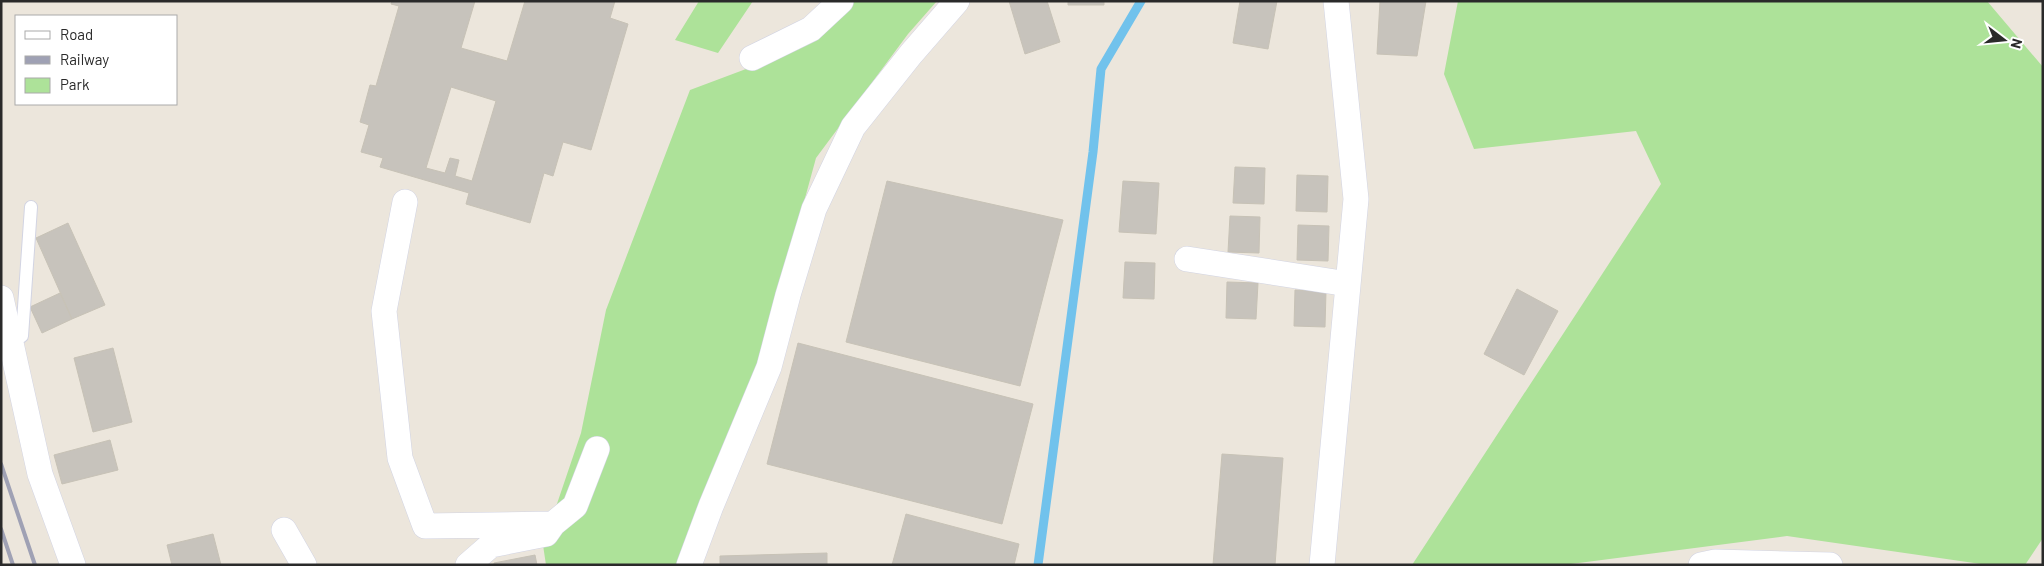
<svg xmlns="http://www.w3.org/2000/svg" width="2044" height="566" font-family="Barlow,sans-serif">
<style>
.green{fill:#ade299}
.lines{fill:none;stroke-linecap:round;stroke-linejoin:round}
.stream{stroke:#71c2ec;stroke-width:9}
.building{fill:#c7c3bc;stroke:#c7c2b6;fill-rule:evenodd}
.service-casing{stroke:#d2d4e3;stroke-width:14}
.minor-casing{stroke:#d2d4e3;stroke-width:26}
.service{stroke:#fff;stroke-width:12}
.minor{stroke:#fff;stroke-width:25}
.rail{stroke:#9fa1b4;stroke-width:4}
</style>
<rect width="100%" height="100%" fill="#ece6dc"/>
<path class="green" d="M699,1H753L718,53L675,40Z
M854,1H937L908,34L816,158L759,366L680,565H546L543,545L581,433L606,310L690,90L799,49Z
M1458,1H1987L2043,67V538L2025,565H1988L1787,536L1563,565H1412L1661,184L1636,131L1474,149L1444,74Z"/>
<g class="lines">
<path class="stream" d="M1038,565L1093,152L1101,69L1141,1"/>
</g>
<path class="building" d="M392,1H475L461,48L507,61L525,1H615L610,18L628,24L591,150L563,142L553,176L544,173L530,223L466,204L469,193L380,167L383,158L361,152L369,125L360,122L370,85L376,86L399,6L391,4ZM451,87L496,101L472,181L455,176L459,160L450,158L445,173L426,168Z
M1009,1H1047L1060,42L1025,54Z
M1068,1H1104V5H1068Z
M1240,1H1277L1268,49L1233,43Z
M1380,1H1426L1417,56L1377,54Z
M1235,167L1265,168L1264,204L1233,203Z
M1297,175L1328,176L1327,212L1296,211Z
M887,181L1063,220L1020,386L846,342Z
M1123,181L1159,183L1156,234L1119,232Z
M1230,216L1260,217L1259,253L1228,252Z
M68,223L105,305L72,319L36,238Z
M1298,225L1329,226L1328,261L1297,260Z
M1125,262L1155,263L1154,299L1123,298Z
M1227,282L1258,283L1256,319L1226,318Z
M1517,289L1558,311L1524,375L1484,354Z
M1295,290L1326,291L1325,327L1294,326Z
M60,293L72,319L42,333L30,307Z
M798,343L1033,404L1002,524L767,464Z
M113,348L132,422L93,432L74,358Z
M110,440L118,470L62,484L54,455Z
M1222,454L1283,458L1275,565H1213Z
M906,514L1019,544L1014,565H892Z
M213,534L221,565H172L167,545Z
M827,553V565H720V556Z
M535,555L537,565H494V563Z"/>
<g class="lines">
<defs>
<path id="service" d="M11,343L22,336L31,207"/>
<path id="minor" d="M752,58L811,29L841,1
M405,202L384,311L400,458L425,526L553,524
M1187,259L1348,284
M1,298L40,474L73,565
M284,530L304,565
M468,565L491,545L546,534L553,524L575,506L597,449
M689,565L711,506L769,367L788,295L814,209L853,127L911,54L957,1
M1322,565L1356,199L1336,1
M1701,565L1715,562L1830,565"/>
</defs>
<use href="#service" class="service-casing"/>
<use href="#minor" class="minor-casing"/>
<use href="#service" class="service"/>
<use href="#minor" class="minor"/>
<path class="rail" d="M1,464L35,565
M1,529L13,565"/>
</g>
<rect width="2044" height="566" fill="none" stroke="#2a2a2a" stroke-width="5"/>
<rect x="15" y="15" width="162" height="90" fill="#ffffff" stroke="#aaaaaa"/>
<rect x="25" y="31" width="25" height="8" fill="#ffffff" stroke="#aaaaaa"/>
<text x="60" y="40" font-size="15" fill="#2a2a2a">Road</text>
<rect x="25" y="56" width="25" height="8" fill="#9fa1b4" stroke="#aaaaaa"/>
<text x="60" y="65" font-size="15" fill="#2a2a2a">Railway</text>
<rect x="25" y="78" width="25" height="15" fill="#ade299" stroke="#aaaaaa"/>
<text x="60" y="90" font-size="15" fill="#2a2a2a">Park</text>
<g transform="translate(2004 40) rotate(106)" stroke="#ffffff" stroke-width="4" paint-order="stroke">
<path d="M0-4L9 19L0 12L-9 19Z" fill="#2a2a2a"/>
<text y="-8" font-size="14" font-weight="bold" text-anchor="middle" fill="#2a2a2a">N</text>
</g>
</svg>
